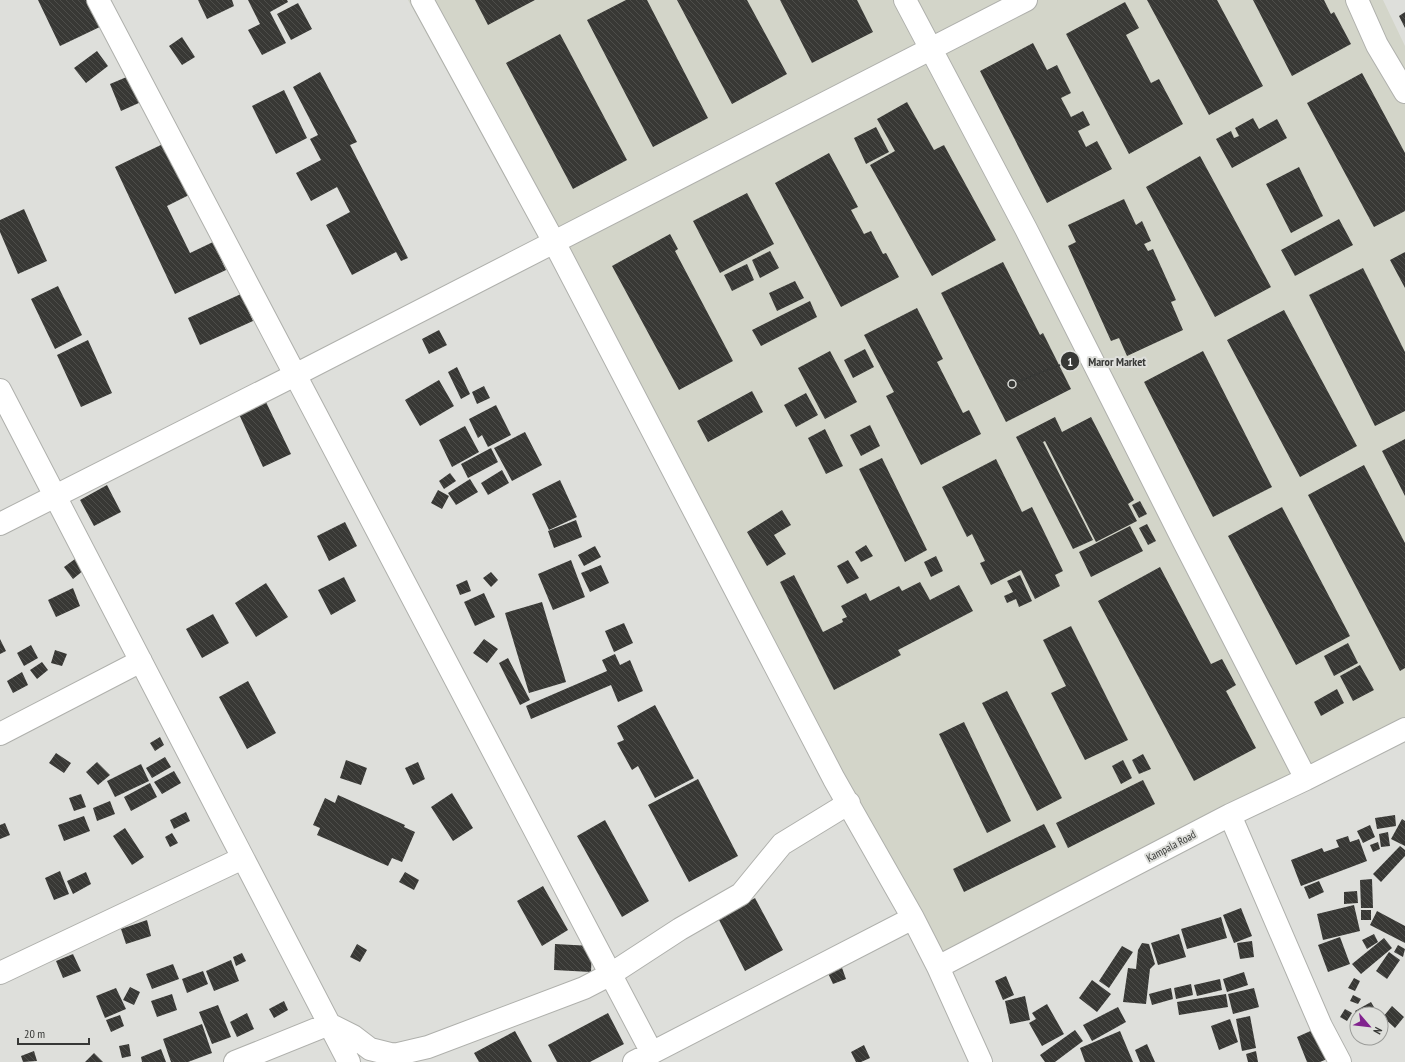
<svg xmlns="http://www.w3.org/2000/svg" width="1405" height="1062" font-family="'PT Sans Narrow',sans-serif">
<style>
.built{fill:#d3d5c9}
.building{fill:url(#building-back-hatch)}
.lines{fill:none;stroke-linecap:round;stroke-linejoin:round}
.minor-casing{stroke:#afb0ac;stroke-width:24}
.minor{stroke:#fff;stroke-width:22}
.labels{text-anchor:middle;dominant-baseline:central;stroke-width:4;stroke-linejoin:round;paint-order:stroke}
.street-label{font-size:11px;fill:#373836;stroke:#dedfdb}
.leader{fill:none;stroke:#373836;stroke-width:1.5}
.callout-dot{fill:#373836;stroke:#dedfdb;stroke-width:1.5}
.mark-label{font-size:12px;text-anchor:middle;font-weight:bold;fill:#fff}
.callout-label{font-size:12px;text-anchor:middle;font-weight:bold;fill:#373836;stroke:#dedfdb;stroke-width:4;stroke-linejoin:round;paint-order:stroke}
</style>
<defs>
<pattern id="building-back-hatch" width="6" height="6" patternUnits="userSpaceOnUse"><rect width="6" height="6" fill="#383835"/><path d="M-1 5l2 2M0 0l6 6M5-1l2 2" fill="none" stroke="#4d4d4a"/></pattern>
</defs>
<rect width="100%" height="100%" fill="#dedfdb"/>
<path class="built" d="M408,0H1383L1405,46V721L933,958Z"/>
<path class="building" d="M38,0H95L106,24L60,46Z
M198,0H232L234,6L207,19Z
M248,0H287L288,2L270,12L286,43L262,55L248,30L260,24Z
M475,0H535L488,25Z
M626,0H647L708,118L653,147L587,20Z
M677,0H747L787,74L732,104Z
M780,0H857L873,32L812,63Z
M1147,0H1217L1263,86L1209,115Z
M1253,0H1324L1331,14L1334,12L1351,44L1292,76Z
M1125,2L1139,28L1126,35L1151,83L1159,79L1183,124L1129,154L1066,34Z
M298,3L312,29L291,40L277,14Z
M1405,12V28L1399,16Z
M560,34L627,160L573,189L506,63Z
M182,37L195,57L182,65L169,46Z
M1033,43L1047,70L1057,65L1071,93L1061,98L1071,117L1083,111L1090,125L1078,131L1086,147L1097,141L1112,169L1047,203L980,71Z
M97,51L108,66L86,83L74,68Z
M320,72L357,142L350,145L408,258L401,261L396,252L352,275L326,225L350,212L337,187L311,201L296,173L321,160L310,139L318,135L293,87Z
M1362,73L1405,153V211L1374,227L1307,103Z
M129,76L141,102L121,111L110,84Z
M284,90L307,138L276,154L252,106Z
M907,102L934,150L944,145L996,240L932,276L870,165L895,151L877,119Z
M1253,118L1259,129L1277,119L1287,138L1232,168L1216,139L1231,131L1234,138L1239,136L1235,128Z
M876,127L889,152L866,164L854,138Z
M165,143L189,195L167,206L190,253L213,242L226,270L175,294L115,167Z
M829,153L858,207L851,210L864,234L871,231L883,254L886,253L899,277L841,307L775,183Z
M1200,156L1271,287L1215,317L1146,187Z
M1299,167L1323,216L1291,233L1266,184Z
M747,193L774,244L720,273L693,221Z
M1124,199L1136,225L1142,221L1151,241L1144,244L1148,251L1153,249L1176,300L1171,302L1183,330L1127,356L1119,338L1111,341L1068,246L1076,242L1068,225Z
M24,209L47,261L18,274L0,232V220Z
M1339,219L1353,245L1295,276L1281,250Z
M670,234L678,249L675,251L733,361L679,390L612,266Z
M770,251L779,268L760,278L752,260Z
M1405,252V288L1390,260Z
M1003,262L1040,335L1043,333L1071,389L1006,422L941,293Z
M747,264L754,280L732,291L724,275Z
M1363,268L1405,352V411L1375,426L1309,295Z
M795,281L804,298L777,311L769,293Z
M58,286L82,335L55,349L31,299Z
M241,294L253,321L200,345L188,318Z
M810,301L817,317L761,346L752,330Z
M917,308L943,359L937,362L963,413L969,410L981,434L921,465L886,396L894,392L864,335Z
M1284,310L1357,446L1300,477L1227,340Z
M439,330L447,345L429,354L422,339Z
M88,340L112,393L81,407L57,355Z
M865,349L874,367L853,378L844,360Z
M830,351L857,402L825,419L798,368Z
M1203,351L1272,487L1213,517L1144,382Z
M457,367L470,394L461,399L448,372Z
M439,380L454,406L420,426L405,400Z
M484,386L490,398L477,404L472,392Z
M752,391L763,412L708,442L697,421Z
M806,393L818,415L796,427L784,405Z
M265,400L291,454L263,467L238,412Z
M496,405L511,435L488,447L482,435L478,438L469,419Z
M1055,417L1062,432L1091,417L1134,500L1128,504L1137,521L1096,542L1045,441L1043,442L1093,540L1073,549L1016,437Z
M870,425L880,446L861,456L850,435Z
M465,426L479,452L452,467L439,440Z
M825,429L843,466L826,474L808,438Z
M525,432L542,465L512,481L494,448Z
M1405,439V496L1382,451Z
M491,448L498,462L468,478L461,464Z
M882,458L927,550L905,562L859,469Z
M996,459L1022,512L1032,507L1063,571L1055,575L1060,586L1035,599L1021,570L991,585L980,563L985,561L972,534L967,537L942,487Z
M1364,465L1405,543V668L1400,671L1308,495Z
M502,470L509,483L488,495L481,483Z
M450,473L456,481L444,489L439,481Z
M470,479L478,492L456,505L448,493Z
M560,480L577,517L549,530L532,494Z
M107,485L121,512L94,526L80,500Z
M438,490L449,496L442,509L431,503Z
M1140,501L1147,514L1139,518L1132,505Z
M1282,507L1350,636L1296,665L1228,536Z
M782,510L791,525L774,535L786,554L767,566L747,532Z
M576,520L582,537L554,548L548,531Z
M345,522L357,546L329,561L317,536Z
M1147,524L1156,541L1148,545L1139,528Z
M1130,526L1143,551L1091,577L1079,552Z
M866,545L873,556L861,562L855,552Z
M595,546L601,557L584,566L578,555Z
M936,556L943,571L931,577L924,562Z
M75,559L84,570L73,579L64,567Z
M571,560L585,597L553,610L538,574Z
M848,560L859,578L847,584L837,566Z
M601,565L609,583L590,592L581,573Z
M1160,567L1211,664L1222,659L1236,685L1226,691L1256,748L1194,781L1098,601Z
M491,572L498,580L491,587L483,578Z
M794,575L823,632L843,622L842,619L847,617L841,606L866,593L870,601L899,586L902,591L920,582L930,600L959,585L973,611L898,650L901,655L834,690L780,582Z
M1020,575L1032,601L1019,607L1016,599L1007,603L1004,596L1013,592L1007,581Z
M344,577L356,601L331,615L318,590Z
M467,580L471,591L460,595L456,585Z
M266,583L288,617L256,637L235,603Z
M73,588L80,606L56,617L48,600Z
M484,593L495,617L475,626L464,602Z
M542,602L566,682L529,693L505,613Z
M213,614L229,643L202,658L186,629Z
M624,623L633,643L614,652L605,631Z
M1071,626L1128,740L1085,760L1051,693L1066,686L1043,640Z
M0,639L6,651L0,654Z
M484,639L498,649L487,663L473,653Z
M1348,643L1358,663L1334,676L1324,656Z
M31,645L38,658L24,666L17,653Z
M55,650L67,654L62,666L51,663Z
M615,654L620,665L630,660L643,691L618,702L611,685L531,719L526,706L607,671L602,660Z
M508,658L530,700L520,705L499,663Z
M42,662L48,670L37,679L30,670Z
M1360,665L1374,690L1353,701L1340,676Z
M22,672L28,685L13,693L7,681Z
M248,681L276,733L247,749L219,697Z
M1337,689L1344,703L1321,716L1314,702Z
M1007,691L1062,798L1037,811L982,703Z
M655,705L694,778L655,798L638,766L632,770L617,743L624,740L617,726Z
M964,722L1011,821L987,833L939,734Z
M160,737L164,745L155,751L150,743Z
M56,753L71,763L64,773L49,763Z
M1143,754L1151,769L1139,774L1132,760Z
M165,757L171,767L152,778L146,768Z
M346,760L367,768L361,785L340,778Z
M1123,760L1132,778L1121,784L1112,766Z
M97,762L110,775L98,785L86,772Z
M418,762L425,779L413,785L405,768Z
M141,764L149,781L115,797L107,781Z
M174,771L181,783L162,794L154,782Z
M698,779L738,856L689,882L648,805Z
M1143,780L1155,804L1068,848L1056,823Z
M150,783L157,797L131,811L124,797Z
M452,793L473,828L453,841L431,807Z
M81,794L86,807L74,811L69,798Z
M338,795L405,825L404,827L415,832L402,862L392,858L388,866L317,835L320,828L313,825L325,798L335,803Z
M110,801L115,814L97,821L93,808Z
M186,812L190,821L174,829L170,820Z
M1395,815L1396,826L1377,829L1375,818Z
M84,816L90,831L64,841L58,825Z
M1402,819L1405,821V846L1391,839Z
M605,820L649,901L622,917L577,836Z
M5,823L10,835L0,839V825Z
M1044,824L1056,847L964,892L953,869Z
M1370,825L1375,837L1363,843L1357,831Z
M125,828L144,857L132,865L113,836Z
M1388,832L1390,846L1381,847L1379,834Z
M172,833L178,843L170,847L165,837Z
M1348,836L1350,842L1359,839L1367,861L1301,886L1291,860L1322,848L1324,852L1339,847L1336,840Z
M1378,842L1380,849L1373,852L1370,845Z
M1400,846L1405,850V856L1381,882L1373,874Z
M60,871L69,894L54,900L45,878Z
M86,872L91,884L73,894L67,881Z
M405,872L419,880L414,890L399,882Z
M1372,879L1373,908H1361L1360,880Z
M1319,881L1324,892L1309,899L1304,887Z
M543,886L568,930L542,946L517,901Z
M1357,891L1358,903L1344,904V892Z
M755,898L783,950L745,971L718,918Z
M1354,905L1360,931L1323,940L1317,914Z
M1241,908L1252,936L1234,943L1223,915Z
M1361,910H1371V920H1361Z
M1377,911L1405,926V943L1370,925Z
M1221,917L1227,938L1187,949L1181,929Z
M147,920L151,936L126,944L121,929Z
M1179,934L1186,957L1158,965L1151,943Z
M1374,934L1378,942L1367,949L1362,940Z
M1340,937L1350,964L1328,972L1318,945Z
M1384,938L1392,948L1361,974L1352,964Z
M1252,941L1254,957L1240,959L1237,943Z
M1142,943L1149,944L1155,964L1150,969L1146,1004L1123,1002L1128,968L1136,969L1138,950Z
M357,944L367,950L360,962L350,957Z
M555,944L592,946L591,972L554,970Z
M1398,945L1405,949L1403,957L1394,952Z
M1122,946L1133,952L1109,988L1099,981Z
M1389,952L1400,960L1387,979L1376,971Z
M242,953L246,961L236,966L233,957Z
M73,954L81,971L63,978L56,961Z
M231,960L239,981L214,991L206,971Z
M173,964L179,979L152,989L146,974Z
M841,965L846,979L833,984L827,971Z
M203,971L208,984L187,993L182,979Z
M1244,972L1248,985L1227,992L1223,979Z
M1006,976L1014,995L1003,1000L995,981Z
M1354,978L1360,981L1355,991L1348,988Z
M1220,979L1222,990L1197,996L1194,985Z
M1092,980L1111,994L1097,1012L1079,998Z
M1191,984L1193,995L1176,999L1174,988Z
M130,987L140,992L134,1005L123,1000Z
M116,988L126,1009L105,1018L96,996Z
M1171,988L1173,999L1152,1005L1149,994Z
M1254,988L1259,1007L1233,1014L1228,994Z
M172,994L177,1010L157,1017L151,1001Z
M1226,994L1228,1007L1179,1015L1177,1002Z
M1353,995L1361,999L1358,1004L1350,1001Z
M1025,996L1030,1020L1010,1024L1005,1001Z
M284,1001L288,1010L274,1018L269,1009Z
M1371,1002L1378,1014H1357L1355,1011Z
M1047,1004L1064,1034L1042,1046L1029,1023L1036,1019L1032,1013Z
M218,1005L231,1037L212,1044L199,1012Z
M1392,1006L1404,1017L1395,1028L1383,1017Z
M1118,1007L1126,1022L1092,1041L1083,1025Z
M1345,1009L1352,1013L1347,1021L1340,1017Z
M247,1013L254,1029L237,1037L230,1022Z
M608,1013L624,1044L590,1062H557L548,1045Z
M120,1015L124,1026L111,1032L106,1020Z
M1250,1016L1256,1048L1242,1051L1236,1019Z
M1230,1019L1238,1042L1219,1050L1211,1026Z
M202,1024L212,1053L188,1062H171L163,1039Z
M1315,1029L1327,1059L1320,1062H1307L1297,1037Z
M1075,1030L1083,1041L1055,1062H1045L1040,1055Z
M515,1031L532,1062H479L474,1053Z
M1120,1031L1133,1062H1085L1080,1048Z
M1361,1038H1369L1366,1044L1360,1041Z
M129,1044L131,1056L122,1058L119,1046Z
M1147,1044L1155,1062H1140L1135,1050Z
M864,1045L870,1058L861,1062H856L851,1052Z
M161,1049L166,1062H142L141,1057Z
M34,1051L37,1061L23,1062L21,1056Z
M1256,1051L1258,1062H1248L1246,1054Z
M94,1053L103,1062H85Z"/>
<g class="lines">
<defs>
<path id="minor" d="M98,0L652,1053
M422,0L554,242L834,779L913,918L938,967L981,1062
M905,0L1026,229L1184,542L1306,779
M1357,0L1377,45L1405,92
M0,390L349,1062
M0,524L295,375L1026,0
M0,734L141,661
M1230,815L1321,1026L1340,1062
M938,967L1230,815L1306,779L1405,729
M0,973L243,858
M235,1062L329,1024L353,1036L370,1049L394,1055L428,1047L584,988L611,974L680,929L741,894L782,844L849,803
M634,1062L913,918"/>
</defs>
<use href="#minor" class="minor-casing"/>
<use href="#minor" class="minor"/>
</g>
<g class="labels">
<g class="street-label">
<text transform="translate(1171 846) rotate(-28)">Kampala Road</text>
</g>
</g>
<path class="leader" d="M1012 384L1070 361"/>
<g class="callout-dot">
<circle cx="1012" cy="384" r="4"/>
<circle cx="1070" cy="361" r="10"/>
</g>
<g class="mark-label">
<text x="1070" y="366">1</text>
</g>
<g class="callout-label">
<text x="1117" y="366">Maror Market</text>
</g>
<g transform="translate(1369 1026) rotate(118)"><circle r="19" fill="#dedfdb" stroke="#9b9c99"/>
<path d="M0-3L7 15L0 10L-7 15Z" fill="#81238e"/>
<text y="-6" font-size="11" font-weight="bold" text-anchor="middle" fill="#373836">N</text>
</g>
<path d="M18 1038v6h71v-6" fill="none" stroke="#373836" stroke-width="2"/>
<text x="24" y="1038" font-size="12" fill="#373836" stroke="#dedfdb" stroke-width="3" paint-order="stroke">20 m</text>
</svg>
